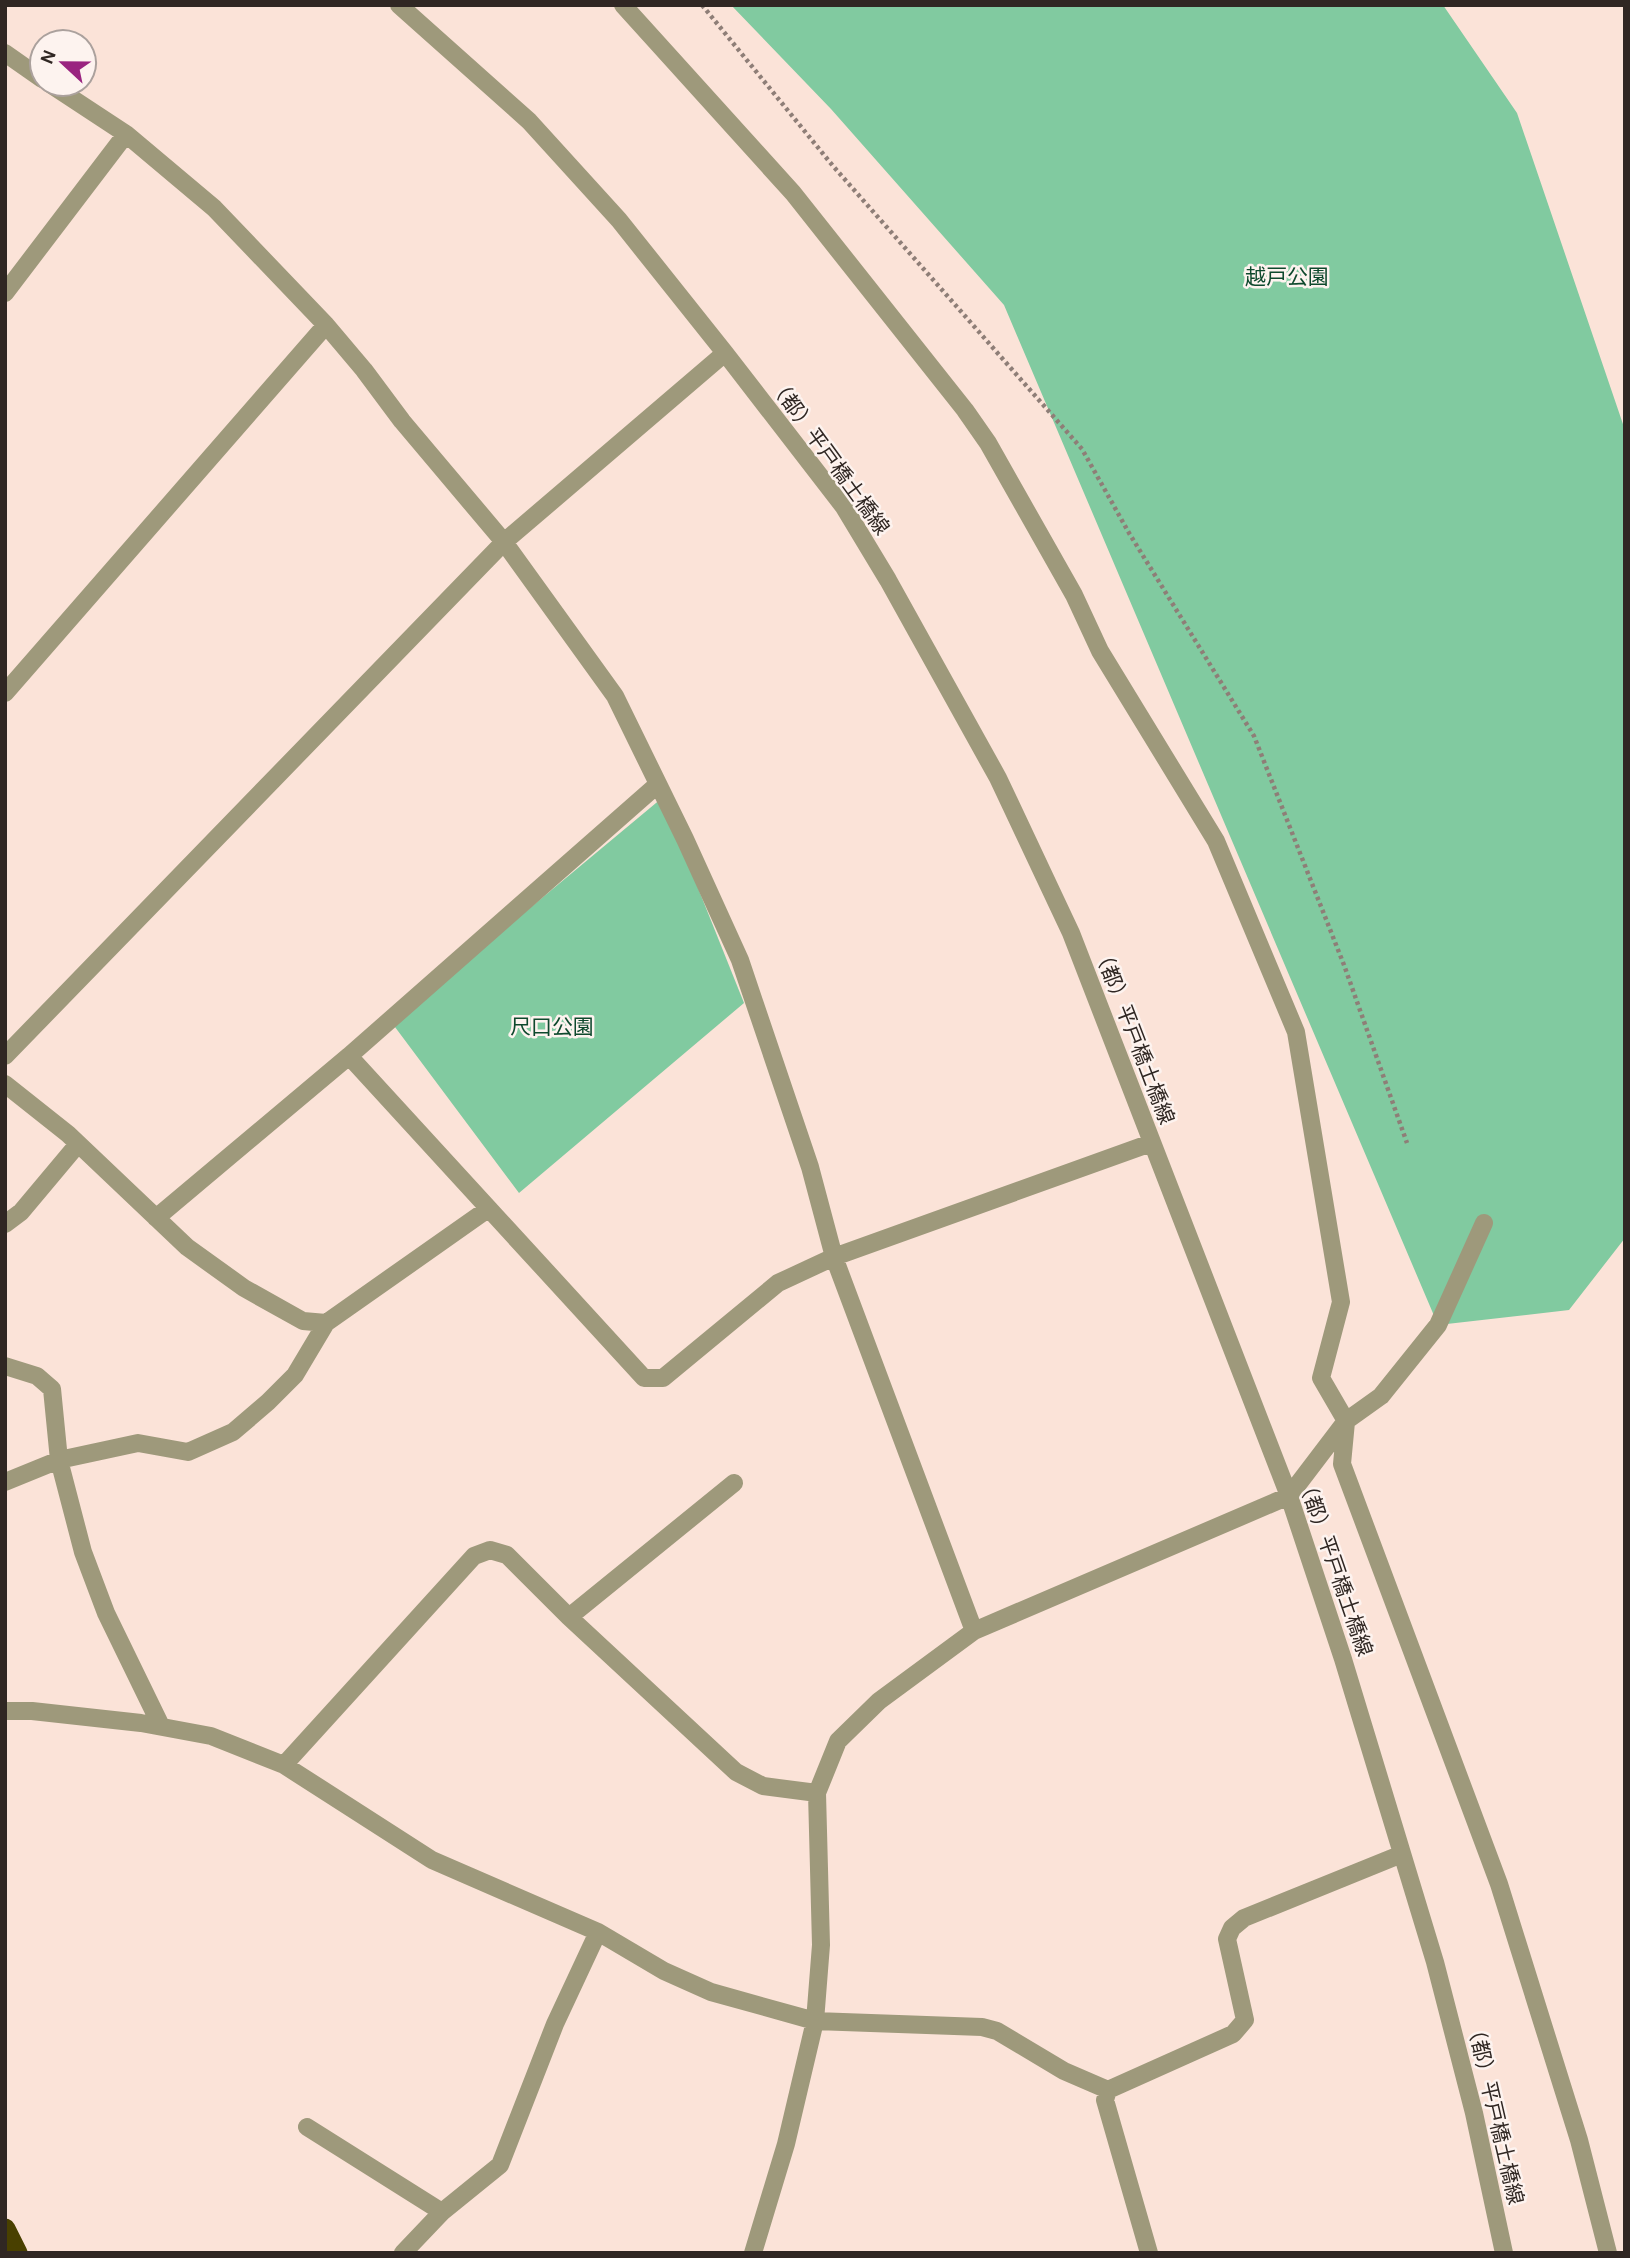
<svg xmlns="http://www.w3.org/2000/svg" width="1630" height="2258" font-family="Karla,'Noto Sans JP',sans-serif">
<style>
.green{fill:#81caa0}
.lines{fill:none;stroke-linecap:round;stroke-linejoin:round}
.path{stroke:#8e7e77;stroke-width:4.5;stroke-dasharray:3.5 3.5;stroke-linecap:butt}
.minor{stroke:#9e997b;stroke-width:18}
.highway{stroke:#494000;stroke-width:21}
.labels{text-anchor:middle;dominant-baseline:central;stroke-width:5;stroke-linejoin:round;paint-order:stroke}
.park-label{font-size:21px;fill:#0e492d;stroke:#fdf3ef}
.street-label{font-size:21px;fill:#302723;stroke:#fdf3ef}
</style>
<rect width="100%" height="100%" fill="#fbe3d8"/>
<path class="green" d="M731,5H1443L1517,113L1625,430V1238L1569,1310L1438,1325L1004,305L831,109Z
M662,798L744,1003L519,1193L392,1023Z"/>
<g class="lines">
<path class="path" d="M702,5L833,166L1082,449L1129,533L1254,736L1344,965L1407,1143"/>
<path class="minor" d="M399,5L529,121L619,220L725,353L844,507L888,580L998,778L1071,933L1289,1496L1343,1659L1435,1962L1474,2113L1504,2253
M623,5L793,193L965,410L988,443L1074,595L1100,651L1216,841L1296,1032L1341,1302L1321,1378L1346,1421L1381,1396L1438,1325L1484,1223
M5,53L42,79
M50,84L126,134L214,208L326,325L364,370L402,421L504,542L615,696L685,839L740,960L810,1167L834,1257L974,1631
M5,293L126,134
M5,693L326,325
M5,1056L504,542L725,353
M349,1056L644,1378H663L778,1283L834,1257L1151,1143
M5,1084L68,1134L187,1247L244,1288L303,1321L326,1323L488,1209
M156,1218L349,1056L657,785
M5,1224L21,1212L78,1144
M5,1366L37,1376L52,1389L59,1460L5,1482
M1346,1422L1342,1464L1499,1884L1579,2140L1608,2253
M569,1617L734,1483
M5,1711H32L141,1723L211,1736L284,1765L432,1860L598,1932L664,1971L711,1992L815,2021L982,2027L997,2031L1064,2071L1108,2090L1233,2034L1245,2020L1227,1939L1232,1928L1244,1918L1402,1854
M161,1726L106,1613L83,1552L59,1460L138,1443L188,1452L233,1432L268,1402L295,1375L326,1323
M284,1765L474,1556L490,1550L507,1555L569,1617L736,1772L763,1786L817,1793
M1108,2090L1105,2100L1149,2253
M307,2127L442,2212
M403,2253L442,2212L500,2165L555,2024L598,1932
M753,2253L786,2144L815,2021L821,1945L817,1793L838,1741L879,1701L974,1631L1289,1496L1346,1421"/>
<path class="highway" d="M5,2229L17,2253"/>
</g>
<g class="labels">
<g class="park-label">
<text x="1287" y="277">越戸公園</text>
<text x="552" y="1027">尺口公園</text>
</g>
<g class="street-label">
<text transform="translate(829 456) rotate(54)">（都）平戸橋土橋線</text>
<text transform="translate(1134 1035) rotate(69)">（都）平戸橋土橋線</text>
<text transform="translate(1335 1566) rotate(71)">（都）平戸橋土橋線</text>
<text transform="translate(1495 2112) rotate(77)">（都）平戸橋土橋線</text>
</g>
</g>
<rect width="1630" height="2258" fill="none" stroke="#302723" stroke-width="14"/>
<g transform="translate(63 63) rotate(292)"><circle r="33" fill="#fdf3ef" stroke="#aba19d" stroke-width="2"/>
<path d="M0-5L12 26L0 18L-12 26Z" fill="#9a2480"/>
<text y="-10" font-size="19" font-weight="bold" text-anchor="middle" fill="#302723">N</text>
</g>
</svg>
